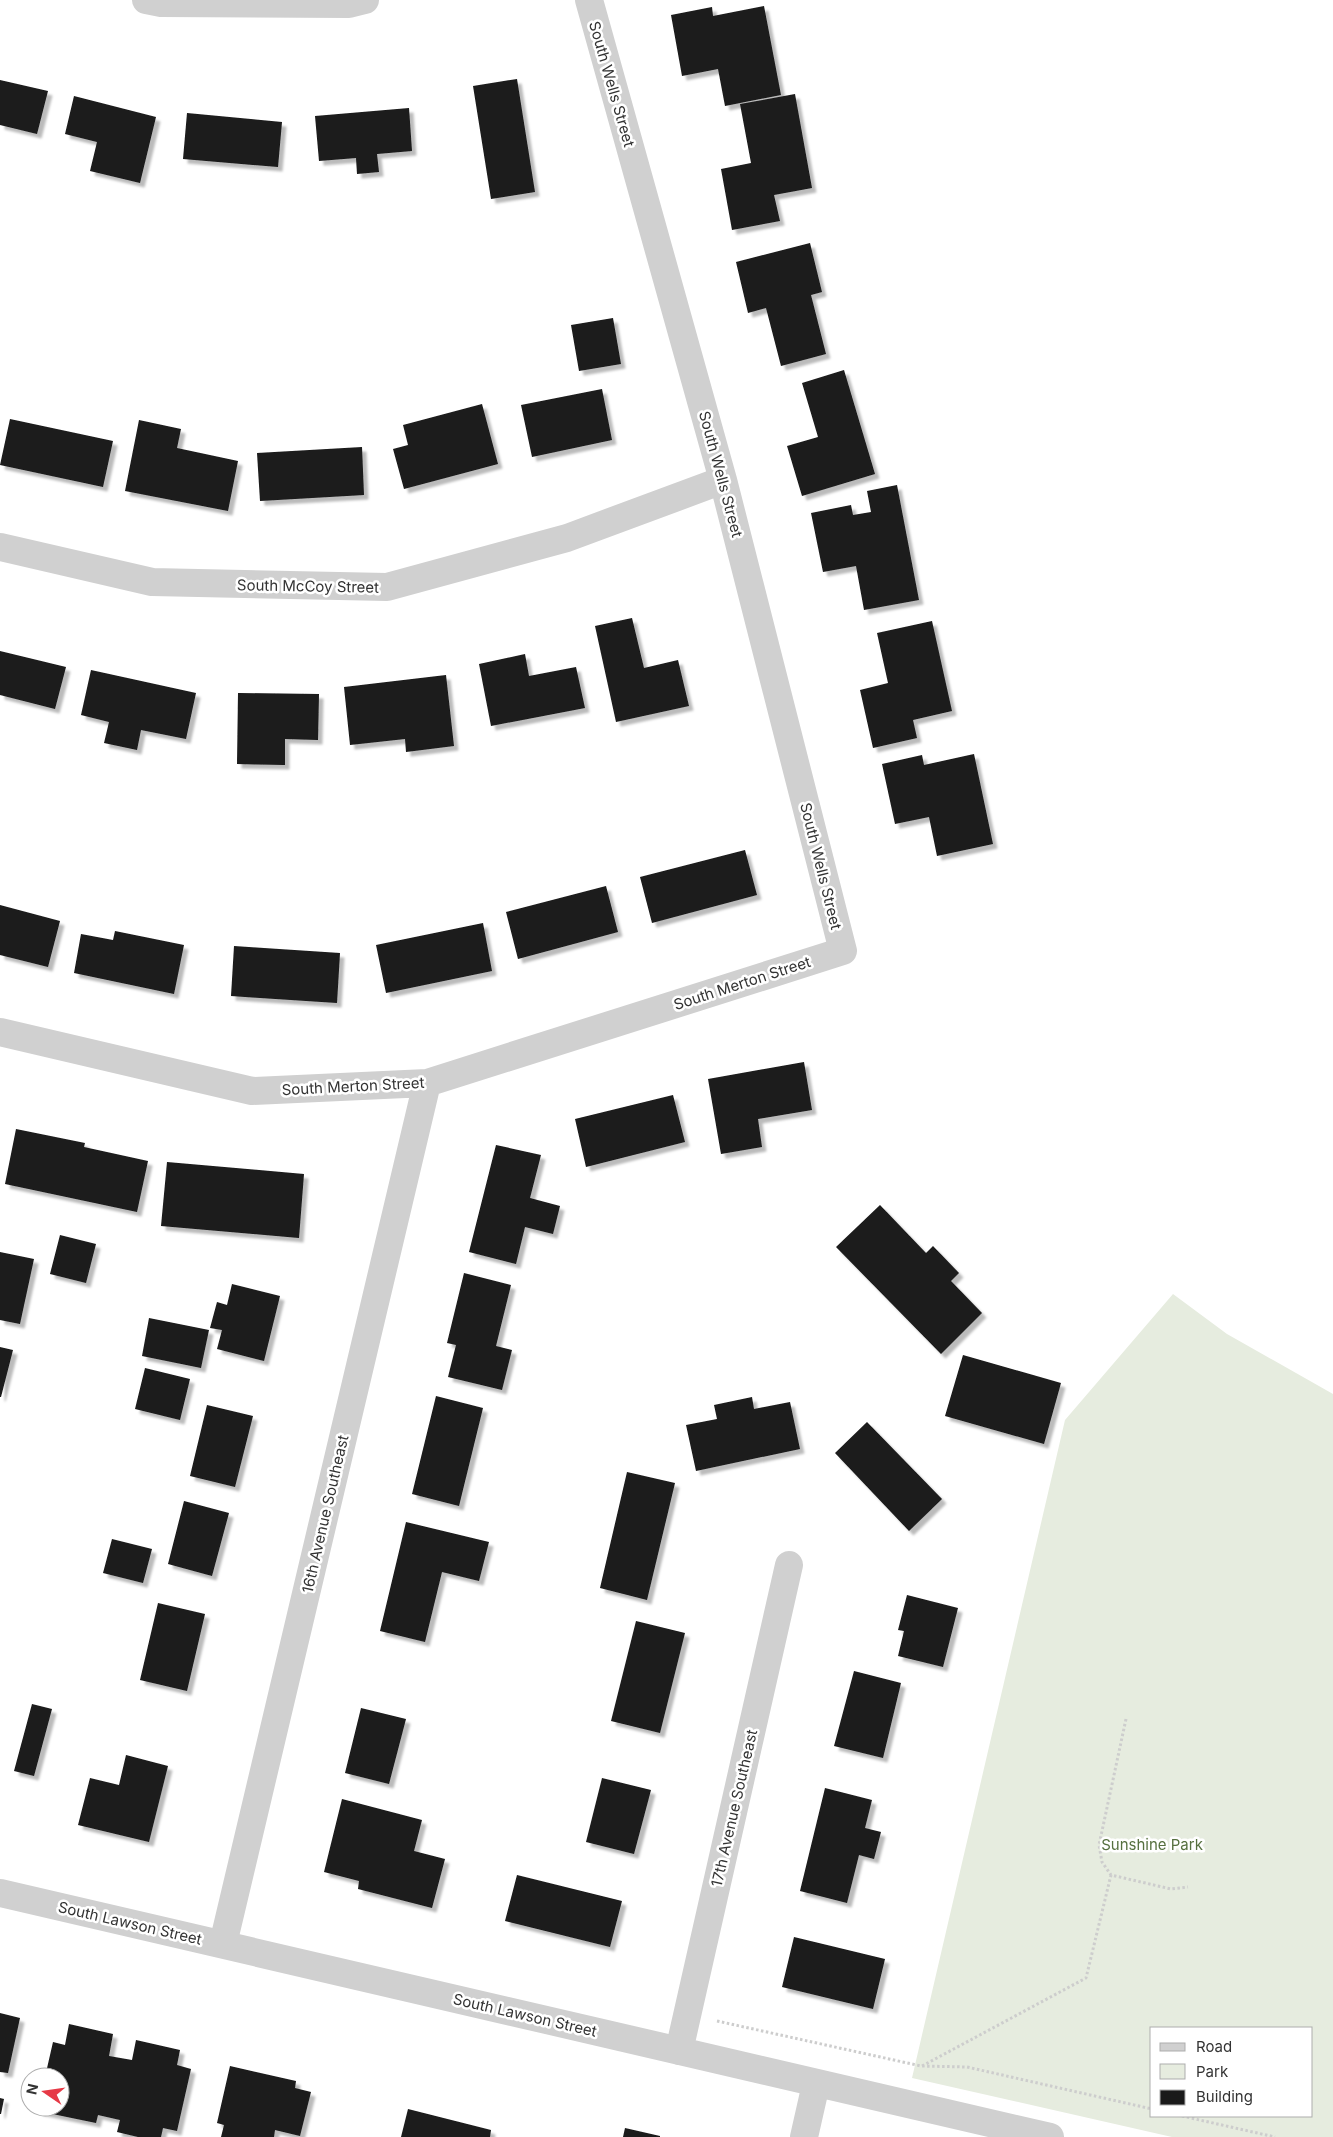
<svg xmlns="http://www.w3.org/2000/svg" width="1333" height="2137" font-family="Inter,sans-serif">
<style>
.green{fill:#e6ecdf;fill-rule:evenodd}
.building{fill:#1a1a1a;filter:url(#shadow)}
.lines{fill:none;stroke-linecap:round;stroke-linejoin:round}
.path{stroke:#cdcdcd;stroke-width:3;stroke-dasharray:2.5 2.5;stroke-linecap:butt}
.minor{stroke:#d0d0d0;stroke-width:28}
.labels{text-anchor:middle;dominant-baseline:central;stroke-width:5;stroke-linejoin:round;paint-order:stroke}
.street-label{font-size:15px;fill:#333;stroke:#fff}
.park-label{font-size:15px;fill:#56703f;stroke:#fff}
</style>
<defs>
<filter id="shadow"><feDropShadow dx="4.5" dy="4.5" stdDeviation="1" flood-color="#0004"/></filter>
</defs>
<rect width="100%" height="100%" fill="#fff"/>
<path class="green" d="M1173,1294L1227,1334L1333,1394V2137H1172L912,2078L1065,1420ZM1312,2028V2116H1152V2028Z"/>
<path class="building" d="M764,6L781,95L725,106L718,69L682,76L671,15L712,7L713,16Z
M517,79L535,192L491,199L473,86Z
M0,80L48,91L37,134L0,125Z
M795,94L812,188L774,195L780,221L732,230L721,169L751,163L740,104Z
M74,96L156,117L140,183L90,171L97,142L65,134Z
M409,108L412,151L377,154L379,172L357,174L356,158L319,161L315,116Z
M187,113L282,122L278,167L183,159Z
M810,243L822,292L811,295L826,354L781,366L766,308L748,313L736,262Z
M613,318L621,364L579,371L571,325Z
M844,370L875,474L802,496L787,446L818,437L802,383Z
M602,389L612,440L532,457L521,405Z
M482,404L498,464L404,489L393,449L408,445L403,425Z
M10,419L113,441L103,487L0,465Z
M139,420L181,429L177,448L238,461L228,511L125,491Z
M362,447L364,495L260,501L257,453Z
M897,485L919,600L864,610L856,566L823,572L811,513L851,505L853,515L871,512L867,491Z
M632,618L644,668L678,660L689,706L616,722L595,626Z
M932,621L952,711L913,720L917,738L873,748L860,690L888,683L877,633Z
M0,651L66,667L55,709L0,695Z
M525,654L529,676L576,667L585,708L491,726L479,664Z
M91,670L196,693L186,739L141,730L137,750L104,743L109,722L81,715Z
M446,675L454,746L406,752L405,739L350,745L344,687Z
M238,693L319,694L318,740L285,739V765L237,764Z
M974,754L993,844L937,856L929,817L895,824L882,764L922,755L924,765Z
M745,850L757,895L652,923L640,877Z
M606,886L618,932L518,959L506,912Z
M0,905L60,921L48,967L0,955Z
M483,923L492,971L386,993L376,945Z
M115,931L184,945L174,994L74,973L81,934L113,940Z
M234,946L340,953L337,1003L231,996Z
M804,1062L812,1110L758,1119L762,1147L721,1154L708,1079Z
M673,1095L685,1142L586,1167L575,1119Z
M16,1129L85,1143L84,1147L148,1161L137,1212L5,1184Z
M496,1145L541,1155L530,1198L560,1206L553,1234L525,1227L516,1264L469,1252Z
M167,1162L304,1174L299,1238L161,1226Z
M880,1205L926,1253L933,1246L959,1273L951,1281L982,1313L941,1354L836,1247Z
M60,1235L96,1244L86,1283L50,1274Z
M0,1252L34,1259L20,1324L0,1320Z
M464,1273L511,1285L496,1346L512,1350L502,1390L448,1377L456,1345L447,1343Z
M232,1284L280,1296L264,1361L217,1349L222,1330L210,1328L217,1302L227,1305Z
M149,1318L209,1330L201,1368L142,1356Z
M0,1347L13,1350L1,1397H0Z
M963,1355L1061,1383L1044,1444L945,1416Z
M145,1368L190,1379L180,1420L135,1409Z
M436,1396L483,1408L459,1506L412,1494Z
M752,1397L754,1409L790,1402L800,1449L696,1471L686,1425L717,1419L714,1405Z
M207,1405L253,1416L235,1487L190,1476Z
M867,1422L942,1499L909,1531L835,1453Z
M627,1472L675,1483L647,1600L600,1588Z
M184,1501L229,1513L212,1576L168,1564Z
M406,1522L489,1542L479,1581L442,1572L425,1642L380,1631Z
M112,1539L152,1549L143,1583L103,1573Z
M907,1595L958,1608L943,1667L898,1656L904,1631L898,1630Z
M158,1603L205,1614L187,1691L140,1680Z
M636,1621L685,1633L660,1733L611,1721Z
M854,1671L901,1683L883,1758L834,1746Z
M32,1704L52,1709L34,1776L14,1771Z
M361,1708L406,1719L389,1784L345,1773Z
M126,1755L168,1766L149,1842L78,1825L90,1778L119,1785Z
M602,1778L651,1790L634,1854L586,1842Z
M825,1788L872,1800L865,1828L881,1832L874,1859L859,1855L847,1903L800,1891Z
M342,1799L422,1820L414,1851L445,1859L432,1908L358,1889L359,1881L324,1872Z
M517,1875L622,1901L610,1947L505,1921Z
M794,1937L885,1959L873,2009L782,1987Z
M0,2013L20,2018L8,2073L0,2072Z
M69,2024L113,2034L109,2056L132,2060L136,2040L180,2050L177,2065L191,2069L177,2131L163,2128L161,2137H138L117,2132L120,2120L98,2115L96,2123L38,2111L39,2107H60V2077H45L53,2042L65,2045Z
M230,2066L296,2081L295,2088L311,2092L300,2136L275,2130L274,2137H221L224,2125L217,2123Z
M0,2098L4,2099L1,2114H0Z
M408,2109L491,2130L490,2137H401Z
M625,2128L660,2136V2137H623Z"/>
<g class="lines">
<path class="path" d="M1126,1719L1099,1845L1102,1862L1111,1875L1171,1889L1188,1887
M717,2021L921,2066L967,2067L1152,2109
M922,2066L1086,1978L1111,1875
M1182,2116L1275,2137"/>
<path class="minor" d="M146,0L161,3L349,4L365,0
M0,547L152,582L387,587L567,538L723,480
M0,1032L252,1091L427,1083L843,951L723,480L589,0
M0,1893L1050,2137
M223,1944L427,1083
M679,2051L789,1565
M804,2137L816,2084"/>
</g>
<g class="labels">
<g class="street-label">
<text transform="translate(612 84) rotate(74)">South Wells Street</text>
<text transform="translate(721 474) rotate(75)">South Wells Street</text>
<text transform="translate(308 586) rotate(1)">South McCoy Street</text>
<text transform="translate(821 866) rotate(76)">South Wells Street</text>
<text transform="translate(742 983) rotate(-18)">South Merton Street</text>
<text transform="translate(353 1086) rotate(-3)">South Merton Street</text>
<text transform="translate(325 1514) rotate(-77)">16th Avenue Southeast</text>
<text transform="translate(734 1808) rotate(-77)">17th Avenue Southeast</text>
<text transform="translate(130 1923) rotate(13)">South Lawson Street</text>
<text transform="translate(525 2015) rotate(13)">South Lawson Street</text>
</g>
<g class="park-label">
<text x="1152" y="1844">Sunshine Park</text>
</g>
</g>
<rect x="1150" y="2027" width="162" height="90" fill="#ffffff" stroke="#adadad"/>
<rect x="1160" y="2043" width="25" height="8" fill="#d0d0d0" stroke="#adadad"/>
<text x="1196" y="2052" font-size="15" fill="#333333">Road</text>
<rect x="1160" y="2064" width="25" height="15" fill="#e6ecdf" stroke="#adadad"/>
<text x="1196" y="2077" font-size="15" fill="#333333">Park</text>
<rect x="1160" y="2090" width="25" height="15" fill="#1a1a1a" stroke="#adadad"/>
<text x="1196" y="2102" font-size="15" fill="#333333">Building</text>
<g transform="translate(45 2092) rotate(283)"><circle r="24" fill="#ffffff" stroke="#adadad"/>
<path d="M0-4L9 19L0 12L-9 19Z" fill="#e63946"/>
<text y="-8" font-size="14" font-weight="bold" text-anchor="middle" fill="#333333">N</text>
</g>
</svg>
